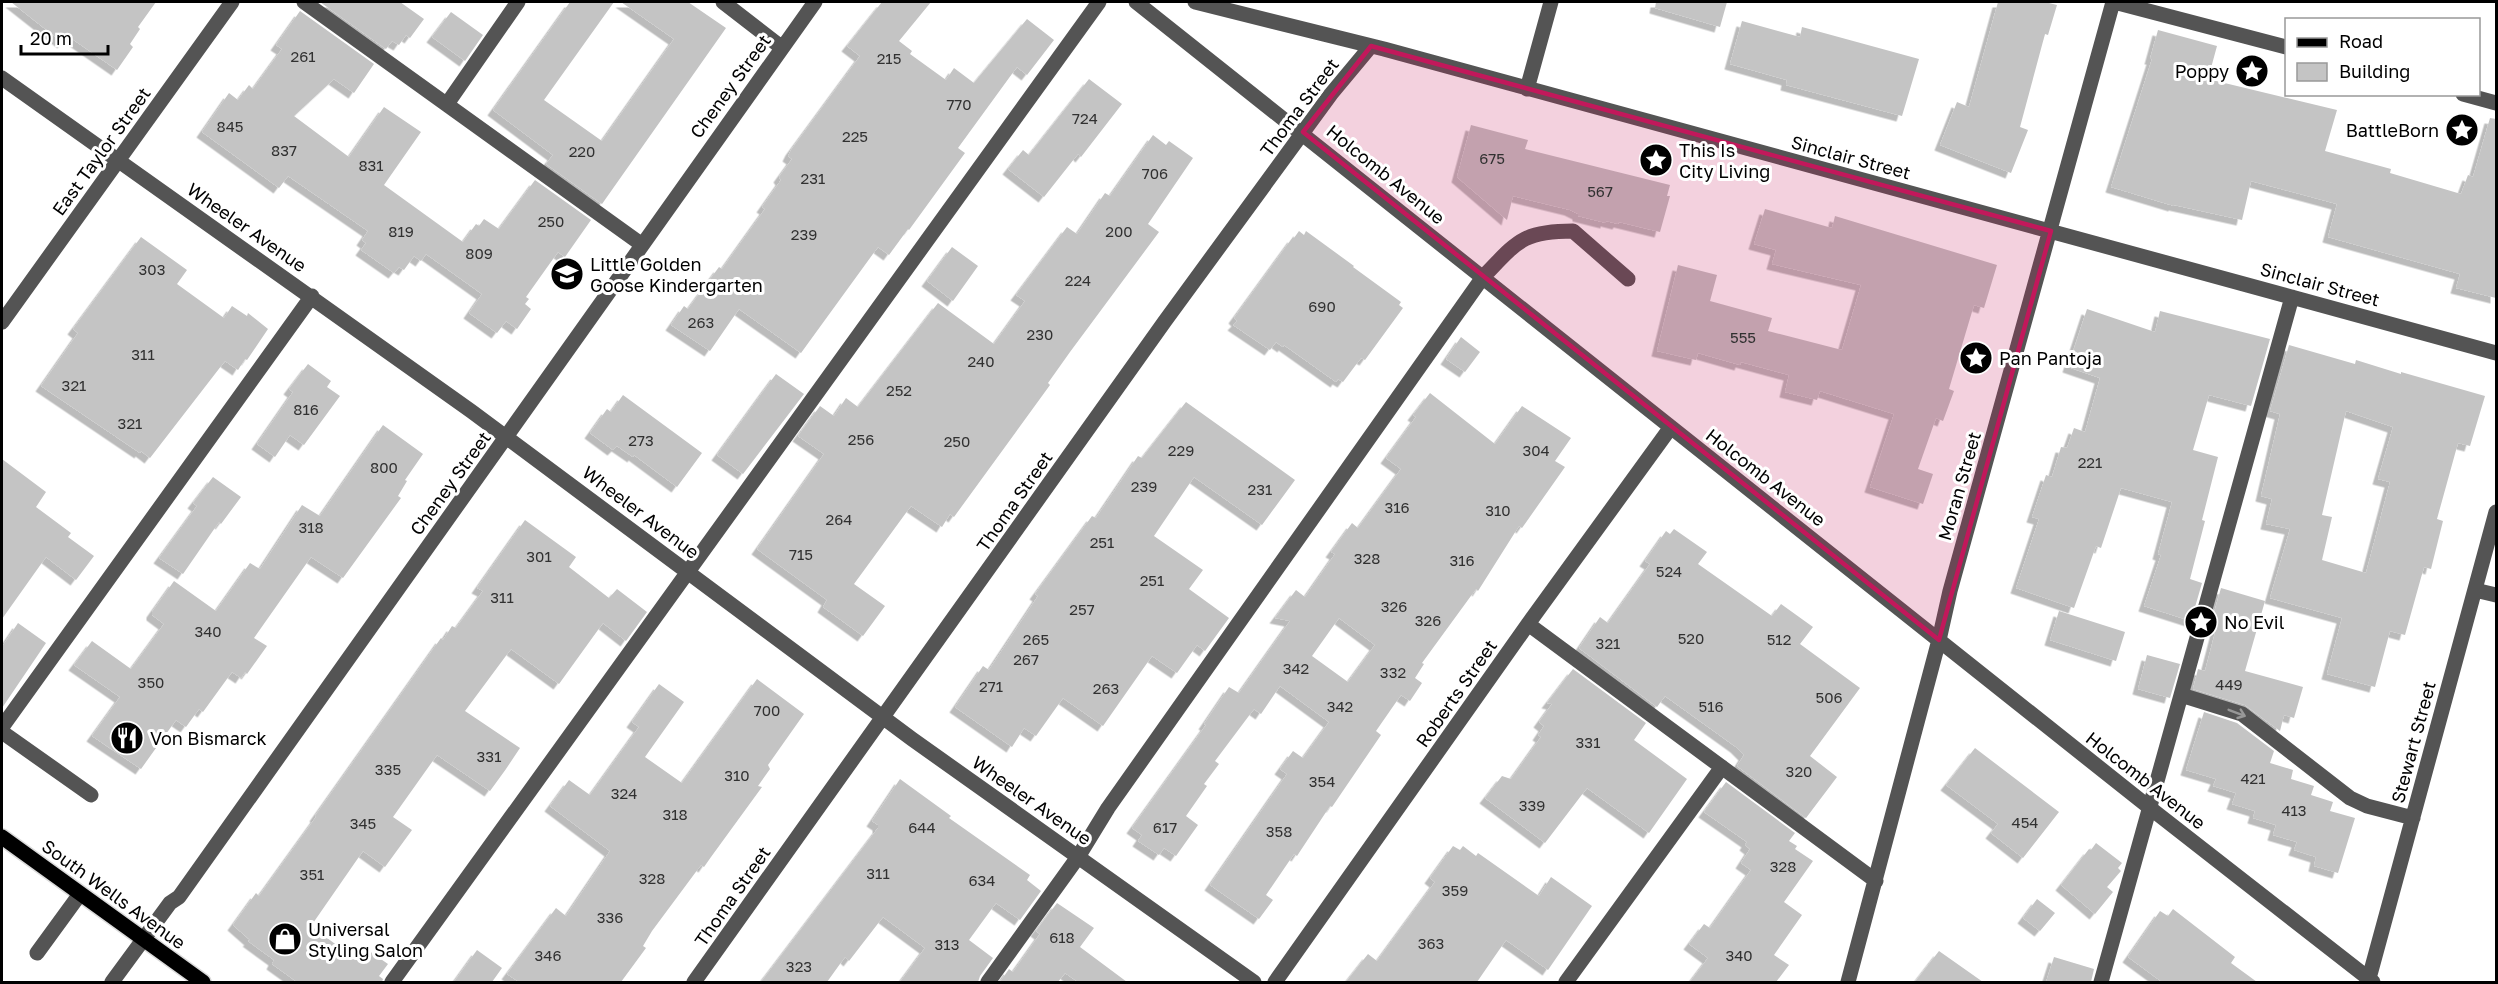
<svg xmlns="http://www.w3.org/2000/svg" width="2498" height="984" font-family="'Golos Text',sans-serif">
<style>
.building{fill:#c4c4c4;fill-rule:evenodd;filter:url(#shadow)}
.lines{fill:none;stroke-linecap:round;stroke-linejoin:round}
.major-casing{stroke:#dbdbdb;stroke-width:18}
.minor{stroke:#545454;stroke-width:15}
.major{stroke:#000;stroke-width:15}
.oneway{stroke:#989898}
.marked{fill:#c2185b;fill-opacity:0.2;stroke:#c2185b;stroke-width:4.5;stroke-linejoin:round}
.labels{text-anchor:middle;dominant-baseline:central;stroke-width:6;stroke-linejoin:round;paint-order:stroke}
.number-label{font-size:15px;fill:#313131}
.poi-label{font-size:18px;fill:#000;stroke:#fff;text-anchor:start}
.street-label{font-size:18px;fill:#000;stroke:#fff}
</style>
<defs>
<filter id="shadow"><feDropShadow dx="-5.5" dy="5.5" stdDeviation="0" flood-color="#0004"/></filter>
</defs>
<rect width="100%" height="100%" fill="#fff"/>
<path class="building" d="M11,2H156L138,27L140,29L130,44L133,47L117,70L68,36L63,43Z
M320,2H400L424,19L410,38L406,35L399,45L392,41L386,49Z
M570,2H614L544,100L602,141L674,39L621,2H688L726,28L602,204L546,164L553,155L493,110Z
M882,2H931L899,41L912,51L910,54L946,80L954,68L974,83L1027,19L1054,40L1027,75L1017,67L958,148L965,153L909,230L908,229L889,255L878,247L801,353L739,309L710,351L671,325L684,306L688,309L719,267L722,269L765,209L762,207L781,180L779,177L792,159L788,156L791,150L860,56L847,46Z
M1656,2H1727L1720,27L1655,8Z
M1998,2H2045L2057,5L2048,35L2045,34L2020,127L2028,130L2011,173L1940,145L1957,102L1969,107Z
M300,11L374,64L354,93L334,79L294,116L349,157L384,107L421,132L384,185L463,242L476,224L479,226L484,219L499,229L535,180L591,220L565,257L558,252L526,297L529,299L525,304L531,309L517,329L506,321L497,333L469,313L482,294L426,254L421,261L414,256L404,270L399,267L394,273L361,250L366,243L362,240L368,231L288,176L279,188L202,132L229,93L238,100L249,85L253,89L282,49L276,45Z
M451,12L483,35L465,61L432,37Z
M1742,21L1800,37L1802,27L1919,59L1902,116L1786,85L1787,80L1730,64Z
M2158,30L2217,46L2208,79L2337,110L2325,151L2391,169L2390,173L2461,194L2468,175L2473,177L2490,118L2496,119V298L2456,288L2460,274L2328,237L2337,204L2251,181L2242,220L2174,205V206L2111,187L2152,59H2150Z
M1089,79L1122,104L1081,157L1078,154L1044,197L1008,169L1023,150L1029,155Z
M1471,125L1528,140L1525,149L1670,185L1667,196H1670L1660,232L1619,222L1618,224L1606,221V223L1578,216V214L1570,210L1513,196L1507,220L1457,177Z
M1153,135L1166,145L1169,141L1193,158L1148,224L1159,232L1070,352L1048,383L1050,385L954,517L950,514L942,527L911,506L854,584L885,606L863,636L823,607L827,600L757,549L824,454L798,436L820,406L834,416L846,398L858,407L938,303L994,344L1025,301L1016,295L1067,227L1077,234L1105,193L1110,196Z
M1765,209L1832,228L1835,216L1997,265L1984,308L1974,305L1949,389L1954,391L1943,421L1936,418L1918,469L1933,474L1923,504L1870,487L1894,414L1820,391L1817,400L1785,392L1789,375L1741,362L1740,365L1698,353L1696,360L1657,351L1678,265L1717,275L1710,301L1772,318L1768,331L1842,350L1861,285L1772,264L1776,250L1754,244Z
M1299,231L1304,235L1306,231L1354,266L1353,267L1401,302L1399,305L1403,308L1365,360L1361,358L1343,382L1338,379L1336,382L1284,345L1283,347L1276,342L1270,350L1233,325L1237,321L1234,318L1293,237L1294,238Z
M141,237L187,270L177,284L224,318L232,306L247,316L248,313L268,329L247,360L245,359L238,370L225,361L150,458L141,451L140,453L41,386L78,333L73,329Z
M952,247L978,266L953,301L927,281Z
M2087,309L2155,332L2160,311L2270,339L2251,406L2209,395L2193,450L2218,457L2202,520L2205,521L2190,579L2202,583L2191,621L2144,606L2161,555L2158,554L2172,502L2121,488L2101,548L2096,546L2074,608L2016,588L2039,519L2032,517L2046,475L2052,477L2061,447L2067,448L2074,428L2085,432L2100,378L2068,367Z
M1461,337L1480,352L1465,372L1446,359Z
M2289,345L2355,364L2356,360L2401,374V372L2485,396L2470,446L2458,443L2437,519L2443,521L2431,569L2424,567L2405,635L2390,631L2375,687L2327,674L2342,618L2270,598L2290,529L2266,524L2272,499L2261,496L2280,414L2270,411ZM2346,411L2393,427L2378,479L2390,482L2366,573L2322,560L2332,517L2322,515Z
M308,364L331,381L327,387L340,396L304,445L290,435L275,457L257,444L293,392L289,389Z
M776,374L804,394L743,474L717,455Z
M1430,393L1495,444L1522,406L1571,438L1555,461L1565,467L1522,528L1519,526L1478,591L1476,589L1422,663L1424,664L1415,678L1422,683L1410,701L1401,695L1376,731L1381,735L1332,807L1330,806L1297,856L1294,854L1266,895L1273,900L1259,919L1210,885L1287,774L1280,769L1293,751L1303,758L1329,722L1280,686L1261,714L1254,709L1215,761L1219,764L1204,784L1207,786L1186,816L1198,825L1176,856L1164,848L1159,855L1138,841L1142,835L1132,828L1206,725L1204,724L1229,687L1239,693L1290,621L1275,618L1296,590L1305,597L1335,554L1331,552L1352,523L1358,528L1401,469L1386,458L1416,417L1413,415ZM1339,618L1375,645L1348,682L1312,656Z
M623,395L702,453L677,487L634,455L633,457L617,446L613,450L590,433L607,409L611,412Z
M1186,402L1295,480L1262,525L1194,477L1154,536L1203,570L1189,589L1229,618L1205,651L1197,645L1177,673L1152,656L1103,726L1063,698L1036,736L1024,728L1012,747L955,707L983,666L989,670L1038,596L1035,594L1092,516L1096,518L1138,456L1142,458Z
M383,425L423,454L405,480L407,481L398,496L401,498L343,578L311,557L254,638L267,646L247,674L245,672L241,678L232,672L203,712L199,709L186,727L176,720L141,769L92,736L120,697L74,665L92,641L131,669L164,624L152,615V612L174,581L216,611L250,563L260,569L302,505L320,516Z
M2,459L46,492L36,507L71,533L68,537L94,556L76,580L46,557L2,619Z
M213,477L241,497L221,524L219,522L183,574L159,558L197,506L193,503Z
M525,520L576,557L569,567L609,598L617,589L647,612L626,641L603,623L559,684L511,649L465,711L520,748L506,769L490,791L437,755L393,817L412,830L385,867L363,851L311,926L354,958L362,946L388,964L379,976L383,979L382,982H297L272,964L274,960L248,941L250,940L233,925L256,893L259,896L316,817L315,816L441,638L443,640L452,626L456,628L483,591L477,588Z
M1674,529L1707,552L1698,564L1772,616L1781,604L1813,627L1800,644L1860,688L1810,756L1837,777L1806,818L1737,766L1744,755L1736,747L1665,696L1657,707L1579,648L1600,617L1608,623L1650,564L1645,561L1666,531L1670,534Z
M2221,588L2265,601L2245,671L2303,687L2294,718L2284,715L2280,731L2245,705L2193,689L2198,669L2205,671L2216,629L2210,627Z
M2059,611L2125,632L2116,661L2050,640Z
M18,623L46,643L2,708V647Z
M2147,655L2180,664L2170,698L2138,689Z
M1573,669L1646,723L1634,740L1687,779L1649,833L1587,788L1545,843L1485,798L1502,776L1511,779L1541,737L1538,735L1544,726L1539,722L1552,704L1547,703Z
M757,679L804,714L768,765L770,769L758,786L762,787L711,857L704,867L701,865L652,931L643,946L646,948L621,982H519L507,974L556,908L566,916L610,851L550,806L569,780L590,795L639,727L632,722L659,684L684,702L645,757L682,783Z
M2204,712L2237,723L2274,751L2270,763L2293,770L2291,779L2314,786L2311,795L2333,802L2330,811L2355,818L2338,873L2314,866L2316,857L2294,850L2297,842L2273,835L2276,825L2253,818L2255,811L2232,804L2236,793L2213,786L2216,779L2186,770Z
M1975,748L2059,812L2023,858L1991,833L1998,824L1946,785Z
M900,779L951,816L949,818L1030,875L1027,880L1041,891L1020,920L996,903L969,940L993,958L980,976L978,982H900L925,948L883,917L849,961L845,957L827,982H761L878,828V825L872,821Z
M1726,782L1795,833L1789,841L1797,846L1795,849L1813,861L1784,902L1802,915L1774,955L1789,965L1776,982H1690L1708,958L1689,944L1704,924L1710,928L1751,870L1741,863L1750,849L1745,845L1747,842L1704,812Z
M2096,843L2122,863L2118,868L2121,871L2107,887L2113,892L2095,914L2061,885L2089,849L2091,850Z
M1453,846L1460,850L1463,846L1476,856L1478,853L1539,896L1551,877L1592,906L1548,970L1506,940L1477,982H1346L1368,954L1377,961L1435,882L1430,878Z
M2037,899L2055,913L2040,931L2023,918Z
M1057,903L1094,928L1080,947L1127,982H1078L1065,973L1058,982H1000L1009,969L1013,972L1040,934L1036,931Z
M2173,909L2235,957L2231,963L2257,982H2162L2128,957L2160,911L2168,916Z
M477,950L502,968L492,982H454Z
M1939,951L1983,982H1915Z
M2054,957L2094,969L2091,982H2046Z"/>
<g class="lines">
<defs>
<path id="major" d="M2,837L203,982"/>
</defs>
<use href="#major" class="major-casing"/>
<path class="minor" d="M304,2L641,244
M723,2L781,47
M1136,2L2150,808L2373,982
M1195,2L1384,49L2496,353
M2114,2L2286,47
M2,78L471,411L912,739L1254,982
M1527,89L1551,2
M2463,94L2496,103
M447,104L518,2
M2,322L232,2
M2475,590L2496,595
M1528,624L1876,881
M2181,695L2242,714L2350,798L2367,806L2413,818
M2,727L312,296
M2,732L91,795
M37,953L80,894
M112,982L170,903L179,897L815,2
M392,982L1099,2
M694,982L1165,321L1331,94L1371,46
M988,982L1078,857L1108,808L1483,277C1517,242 1522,231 1573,231L1628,279
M1275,982L1528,624L1671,427
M1566,982L1722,767
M1848,982L1939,640L1950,591L2113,2
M2101,982L2292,297
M2368,982L2496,512"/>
<use href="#major" class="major"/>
</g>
<defs><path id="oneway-shaft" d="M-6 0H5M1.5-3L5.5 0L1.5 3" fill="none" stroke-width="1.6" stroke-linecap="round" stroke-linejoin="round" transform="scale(1.5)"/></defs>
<use class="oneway" href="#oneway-shaft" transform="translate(2237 713) rotate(21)"/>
<path class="marked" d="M1371,46L2051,231L1939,640L1303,132Z"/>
<defs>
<symbol id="sight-disc" viewBox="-11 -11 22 22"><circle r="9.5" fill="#000" stroke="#fff"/><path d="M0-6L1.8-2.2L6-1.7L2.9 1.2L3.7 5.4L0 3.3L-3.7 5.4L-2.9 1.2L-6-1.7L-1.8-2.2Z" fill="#fff"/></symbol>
<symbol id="school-disc" viewBox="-11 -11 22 22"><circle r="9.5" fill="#000" stroke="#fff"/><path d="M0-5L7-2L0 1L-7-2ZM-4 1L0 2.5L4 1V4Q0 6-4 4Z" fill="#fff"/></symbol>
<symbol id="restaurant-disc" viewBox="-11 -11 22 22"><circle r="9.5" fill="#000" stroke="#fff"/><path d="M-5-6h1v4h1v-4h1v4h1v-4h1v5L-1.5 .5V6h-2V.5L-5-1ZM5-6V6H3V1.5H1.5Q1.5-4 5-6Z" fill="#fff"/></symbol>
<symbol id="shop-disc" viewBox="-11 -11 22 22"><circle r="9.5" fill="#000" stroke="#fff"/><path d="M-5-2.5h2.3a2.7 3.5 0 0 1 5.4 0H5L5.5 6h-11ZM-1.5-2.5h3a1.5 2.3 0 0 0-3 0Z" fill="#fff"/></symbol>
</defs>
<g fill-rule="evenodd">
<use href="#sight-disc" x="2233" y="52" width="38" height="38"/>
<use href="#sight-disc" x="2443" y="111" width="38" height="38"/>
<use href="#sight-disc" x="1637" y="141" width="38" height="38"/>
<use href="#school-disc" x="548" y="255" width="38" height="38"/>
<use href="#sight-disc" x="1957" y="339" width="38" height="38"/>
<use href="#sight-disc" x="2182" y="603" width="38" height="38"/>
<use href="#restaurant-disc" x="108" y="719" width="38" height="38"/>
<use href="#shop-disc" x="266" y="920" width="38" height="38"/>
</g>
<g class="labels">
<g class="number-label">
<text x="303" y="56">261</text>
<text x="889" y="58">215</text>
<text x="959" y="104">770</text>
<text x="1085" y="118">724</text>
<text x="230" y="126">845</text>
<text x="855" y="136">225</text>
<text x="284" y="150">837</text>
<text x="582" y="151">220</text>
<text x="1492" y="158">675</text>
<text x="371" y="165">831</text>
<text x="1155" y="173">706</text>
<text x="813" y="178">231</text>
<text x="1600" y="191">567</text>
<text x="551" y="221">250</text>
<text x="401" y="231">819</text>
<text x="1119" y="231">200</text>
<text x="804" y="234">239</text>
<text x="479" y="253">809</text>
<text x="152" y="269">303</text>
<text x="1078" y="280">224</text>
<text x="1322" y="306">690</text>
<text x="701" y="322">263</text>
<text x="1040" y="334">230</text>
<text x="1743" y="337">555</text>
<text x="143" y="354">311</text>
<text x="981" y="361">240</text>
<text x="74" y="385">321</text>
<text x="899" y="390">252</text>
<text x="306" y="409">816</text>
<text x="130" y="423">321</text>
<text x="861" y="439">256</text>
<text x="641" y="440">273</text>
<text x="957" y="441">250</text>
<text x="1181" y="450">229</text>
<text x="1536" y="450">304</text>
<text x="2090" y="462">221</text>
<text x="384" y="467">800</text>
<text x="1144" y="486">239</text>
<text x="1260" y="489">231</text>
<text x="1397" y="507">316</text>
<text x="1498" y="510">310</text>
<text x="839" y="519">264</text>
<text x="311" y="527">318</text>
<text x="1102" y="542">251</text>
<text x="801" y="554">715</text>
<text x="539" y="556">301</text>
<text x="1367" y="558">328</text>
<text x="1462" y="560">316</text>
<text x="1669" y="571">524</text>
<text x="1152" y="580">251</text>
<text x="502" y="597">311</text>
<text x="1394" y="606">326</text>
<text x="1082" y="609">257</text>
<text x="1428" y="620">326</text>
<text x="208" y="631">340</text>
<text x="1691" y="638">520</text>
<text x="1036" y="639">265</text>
<text x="1779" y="639">512</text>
<text x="1608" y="643">321</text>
<text x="1026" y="659">267</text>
<text x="1296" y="668">342</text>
<text x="1393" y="672">332</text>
<text x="151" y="682">350</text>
<text x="2229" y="684">449</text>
<text x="991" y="686">271</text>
<text x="1106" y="688">263</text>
<text x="1829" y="697">506</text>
<text x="1340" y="706">342</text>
<text x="1711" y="706">516</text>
<text x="767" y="710">700</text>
<text x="1588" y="742">331</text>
<text x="489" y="756">331</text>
<text x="388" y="769">335</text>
<text x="1799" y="771">320</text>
<text x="737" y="775">310</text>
<text x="2253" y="778">421</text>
<text x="1322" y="781">354</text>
<text x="624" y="793">324</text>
<text x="1532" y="805">339</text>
<text x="2294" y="810">413</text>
<text x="675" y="814">318</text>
<text x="2025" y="822">454</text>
<text x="363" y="823">345</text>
<text x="922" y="827">644</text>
<text x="1165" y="827">617</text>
<text x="1279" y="831">358</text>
<text x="1783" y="866">328</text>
<text x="878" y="873">311</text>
<text x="312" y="874">351</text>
<text x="652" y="878">328</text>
<text x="982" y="880">634</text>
<text x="1455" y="890">359</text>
<text x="610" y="917">336</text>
<text x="1062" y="937">618</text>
<text x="1431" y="943">363</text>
<text x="947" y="944">313</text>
<text x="548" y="955">346</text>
<text x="1739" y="955">340</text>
<text x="799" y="966">323</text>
</g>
<g class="poi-label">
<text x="2229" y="71" text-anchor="end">Poppy</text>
<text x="2439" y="130" text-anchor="end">BattleBorn</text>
<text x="1679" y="150">This Is<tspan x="1679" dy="21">City Living</tspan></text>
<text x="590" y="264">Little Golden<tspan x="590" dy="21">Goose Kindergarten</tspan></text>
<text x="1999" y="358">Pan Pantoja</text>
<text x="2224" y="622">No Evil</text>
<text x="150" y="738">Von Bismarck</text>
<text x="308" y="929">Universal<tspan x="308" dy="21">Styling Salon</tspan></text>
</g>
<g class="street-label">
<text transform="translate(730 86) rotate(-54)">Cheney Street</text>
<text transform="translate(1299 107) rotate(-53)">Thoma Street</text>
<text transform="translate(101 151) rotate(-54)">East Taylor Street</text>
<text transform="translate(1851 157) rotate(15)">Sinclair Street</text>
<text transform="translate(1386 174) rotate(39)">Holcomb Avenue</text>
<text transform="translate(247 227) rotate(35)">Wheeler Avenue</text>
<text transform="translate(2320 284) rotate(15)">Sinclair Street</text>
<text transform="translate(1766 477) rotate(38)">Holcomb Avenue</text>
<text transform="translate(450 483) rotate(-54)">Cheney Street</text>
<text transform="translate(1959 486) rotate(-74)">Moran Street</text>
<text transform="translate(1014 501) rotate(-55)">Thoma Street</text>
<text transform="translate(641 512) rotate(37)">Wheeler Avenue</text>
<text transform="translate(1456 693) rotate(-55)">Roberts Street</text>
<text transform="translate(2413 742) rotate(-75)">Stewart Street</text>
<text transform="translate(2146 780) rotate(38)">Holcomb Avenue</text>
<text transform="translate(1032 800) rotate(35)">Wheeler Avenue</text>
<text transform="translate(114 894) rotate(36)">South Wells Avenue</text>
<text transform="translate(732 896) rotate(-55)">Thoma Street</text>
</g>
</g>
<rect width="2498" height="984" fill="none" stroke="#000000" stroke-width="6"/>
<rect x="2285" y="18" width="195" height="78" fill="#ffffff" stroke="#999999" stroke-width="1.5"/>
<rect x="2297" y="38" width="30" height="9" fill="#000000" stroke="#999999" stroke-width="1.5"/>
<text x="2339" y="48" font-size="18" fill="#000000">Road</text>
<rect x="2297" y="63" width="30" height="18" fill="#c4c4c4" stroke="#999999" stroke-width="1.5"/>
<text x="2339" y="78" font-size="18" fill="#000000">Building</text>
<path d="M21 45v9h87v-9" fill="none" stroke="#000000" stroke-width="3"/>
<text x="30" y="45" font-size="18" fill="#000000" stroke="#ffffff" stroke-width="4.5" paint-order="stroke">20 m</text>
</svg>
